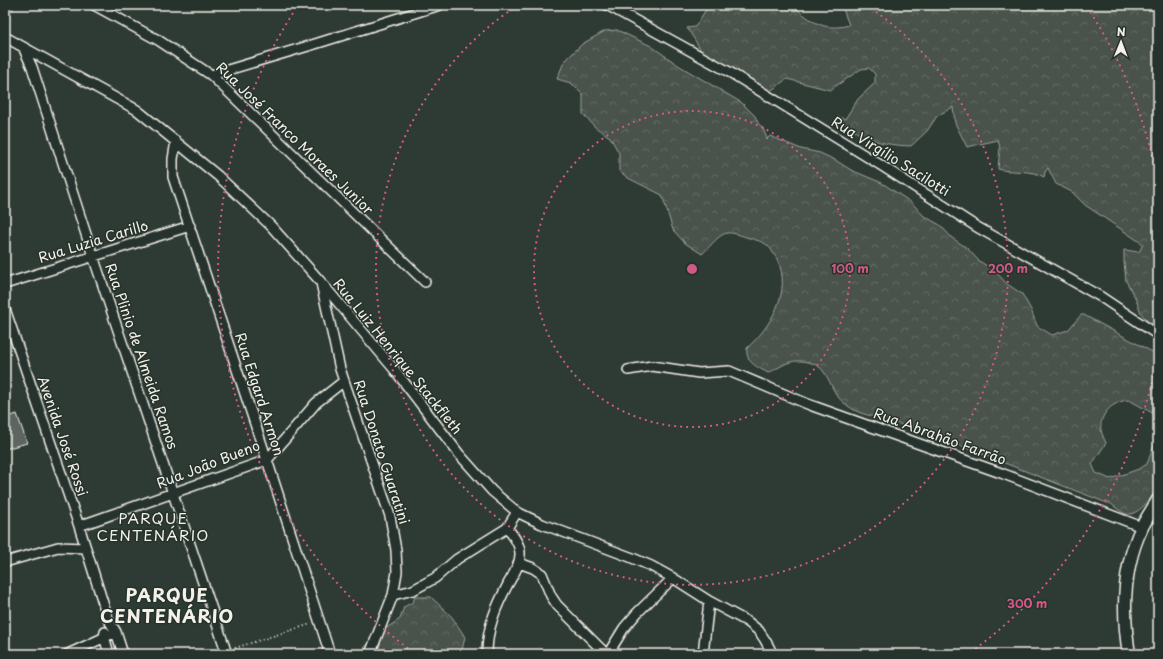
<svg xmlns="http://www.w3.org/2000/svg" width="1163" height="659" font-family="'Playpen Sans',sans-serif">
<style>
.forest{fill:url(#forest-crowns);stroke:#9ea29a}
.building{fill:#5c655e;stroke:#f4f1e8}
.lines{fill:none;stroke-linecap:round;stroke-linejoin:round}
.street-casing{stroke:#f4f1e8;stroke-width:12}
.secondary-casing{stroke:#f4f1e8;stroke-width:15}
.path{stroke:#f4f1e8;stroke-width:2;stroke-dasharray:1 3;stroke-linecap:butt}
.street{stroke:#26332d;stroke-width:9}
.secondary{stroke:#26332d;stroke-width:12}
.ring{fill:none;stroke:#d15985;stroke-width:2;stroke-dasharray:2 4}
.labels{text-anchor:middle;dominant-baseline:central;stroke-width:3;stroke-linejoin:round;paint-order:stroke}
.street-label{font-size:14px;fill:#f4f1e8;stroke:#26332d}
.neighbourhood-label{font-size:15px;letter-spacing:1px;fill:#f4f1e8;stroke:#26332d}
.district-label{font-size:18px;font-weight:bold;letter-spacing:1px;fill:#f4f1e8;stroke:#26332d}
.centre{fill:#d15985;stroke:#26332d;stroke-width:2}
.ring-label{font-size:12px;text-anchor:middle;font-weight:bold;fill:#d15985;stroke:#26332d;stroke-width:3;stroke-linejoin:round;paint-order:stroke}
</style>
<defs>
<pattern id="forest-crowns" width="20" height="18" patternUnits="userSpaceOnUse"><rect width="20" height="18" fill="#48524c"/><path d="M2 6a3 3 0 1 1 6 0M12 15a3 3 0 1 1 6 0" fill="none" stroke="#636b66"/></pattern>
</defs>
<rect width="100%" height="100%" fill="#2e3b34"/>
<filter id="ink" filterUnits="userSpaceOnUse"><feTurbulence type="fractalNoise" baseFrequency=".025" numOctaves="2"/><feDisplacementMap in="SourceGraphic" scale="8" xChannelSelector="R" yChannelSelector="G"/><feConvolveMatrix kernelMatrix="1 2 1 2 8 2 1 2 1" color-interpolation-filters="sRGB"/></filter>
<g filter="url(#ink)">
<path class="forest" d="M712,5H792C811,21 823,32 849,25L843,9L831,5H1158V321L1153,329L1141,313L1135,297L1126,281L1124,262V250L1139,252L1143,244L1085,205L1072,192L1056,184L1048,168L1045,172L1044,177C1031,169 1012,173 998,169L1000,148L998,140L967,147L955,123L953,107L937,116L927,131L911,146C882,145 859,139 838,117L845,119L858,99L875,83V74L869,68L861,69L830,90L787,79C780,83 773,91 766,92C749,96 711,65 702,52C697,44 693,36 687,28L695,27L705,11Z
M617,30L651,46L678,65L742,103L755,116L758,123L763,128L767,139L770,136L801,149L820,153L835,160L851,170L882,183L912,203L924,216L940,225L952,238L967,248L979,261L995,271L1007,284L1022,294L1031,310L1037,326L1052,335L1068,330L1081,315H1084L1158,355V416L1129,400C1113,401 1099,414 1101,430C1102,434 1104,439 1106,443L1092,464L1096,473L1110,479L1139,469L1147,464L1158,435V490C1152,497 1137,517 1126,514C1121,512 1115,507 1110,503H1107L915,428C903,426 891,421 879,418C866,414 861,415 848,406C833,396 833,385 824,372C818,362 801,359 790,362C783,364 775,370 768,373C758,367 745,363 747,348C770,328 793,291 777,259C773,253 770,246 764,243C758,240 752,239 746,237C739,235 729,230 722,235C715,239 709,248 702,254L685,243L673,230L662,195L628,178L619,171V153L610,137L595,127L583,114V95L571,83L557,79L564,62L582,44L605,31Z
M415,597H431L452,617L465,637L461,654H358L379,633L400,619L404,607L413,602Z"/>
<path class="building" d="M17,414L27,443L5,449V418Z"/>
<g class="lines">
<defs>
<path id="street" d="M94,5L158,40L211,75L425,282
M607,5L731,73L882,166L977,227L1101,297L1158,335
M5,37L137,110L218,176L271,226L320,281L394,369L459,454L492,491L517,512L542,524L630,557L651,566L673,578L709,601L748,622L759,631L765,640L770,649V654
M23,47L32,67L93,256L227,654
M211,75L315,44L440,5
M176,141L173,159V177L267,460L330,654
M321,283L340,369L390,516L396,550L397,572L393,595L370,654
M5,284L190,226
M5,309L79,526L108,619L116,632L123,654
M628,370L652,366L699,373L729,371L810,405L1001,473L1142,527
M79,526L267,460L316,403L344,381
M5,562L58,547L86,548
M519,563L533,568L542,574L551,596L557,605L606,654
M393,595L413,590L435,578L457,559L507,528L517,512
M105,632L104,636L109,654
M68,654L116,632
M487,654C487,627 496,607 508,584C513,575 520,565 520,555C521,545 513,535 507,528
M608,654L624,628L637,613L673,578
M703,654L709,601"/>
<path id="secondary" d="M1129,654C1122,611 1123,566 1142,527C1147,517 1153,509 1158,500"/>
</defs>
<use href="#street" class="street-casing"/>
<use href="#secondary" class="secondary-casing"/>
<path class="path" d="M5,24L15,5
M235,648L311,624"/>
<use href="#street" class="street"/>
<use href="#secondary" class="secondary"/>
</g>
</g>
<g class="ring">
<circle cx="692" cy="269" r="158"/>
<path d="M866 5A316 316 0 1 1 518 5"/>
<path d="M1157 359A474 474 0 0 1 971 652M413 652A474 474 0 0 1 297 7M1087 7A474 474 0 0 1 1157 179"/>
</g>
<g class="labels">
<g class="street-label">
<text transform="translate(295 138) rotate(44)">Rua José Franco Moraes Junior</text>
<text transform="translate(891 156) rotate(32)">Rua Virgílio Sacilotti</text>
<text transform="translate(93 241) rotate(-17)">Rua Luzia Carillo</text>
<text transform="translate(142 356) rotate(71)">Rua Plinio de Almeida Ramos</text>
<text transform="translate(398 356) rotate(51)">Rua Luiz Henrique Stackfleth</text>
<text transform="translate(260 394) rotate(72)">Rua Edgard Armon</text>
<text transform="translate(63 436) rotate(71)">Avenida José Rossi</text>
<text transform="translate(940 436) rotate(20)">Rua Abrahão Farrão</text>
<text transform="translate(382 452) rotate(72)">Rua Donato Guaratini</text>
<text transform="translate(208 464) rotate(-21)">Rua João Bueno</text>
</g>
<g class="neighbourhood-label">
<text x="153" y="517">PARQUE<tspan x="153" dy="17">CENTENÁRIO</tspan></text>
</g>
<g class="district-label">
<text x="167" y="594">PARQUE<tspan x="167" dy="21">CENTENÁRIO</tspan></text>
</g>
</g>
<circle cx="692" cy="269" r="6" class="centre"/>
<g class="ring-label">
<text x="850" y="273">100 m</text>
<text x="1008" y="273">200 m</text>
<text x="1027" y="608">300 m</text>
</g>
<rect width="1163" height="659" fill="none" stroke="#26332d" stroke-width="20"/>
<rect x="10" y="10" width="1143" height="639" fill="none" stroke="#f4f1e8" stroke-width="1.5" filter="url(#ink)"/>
<g transform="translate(1121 42) rotate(1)" stroke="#26332d" stroke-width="3" paint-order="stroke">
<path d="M0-3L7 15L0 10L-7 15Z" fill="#f4f1e8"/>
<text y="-6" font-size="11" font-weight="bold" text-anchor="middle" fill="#f4f1e8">N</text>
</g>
</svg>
